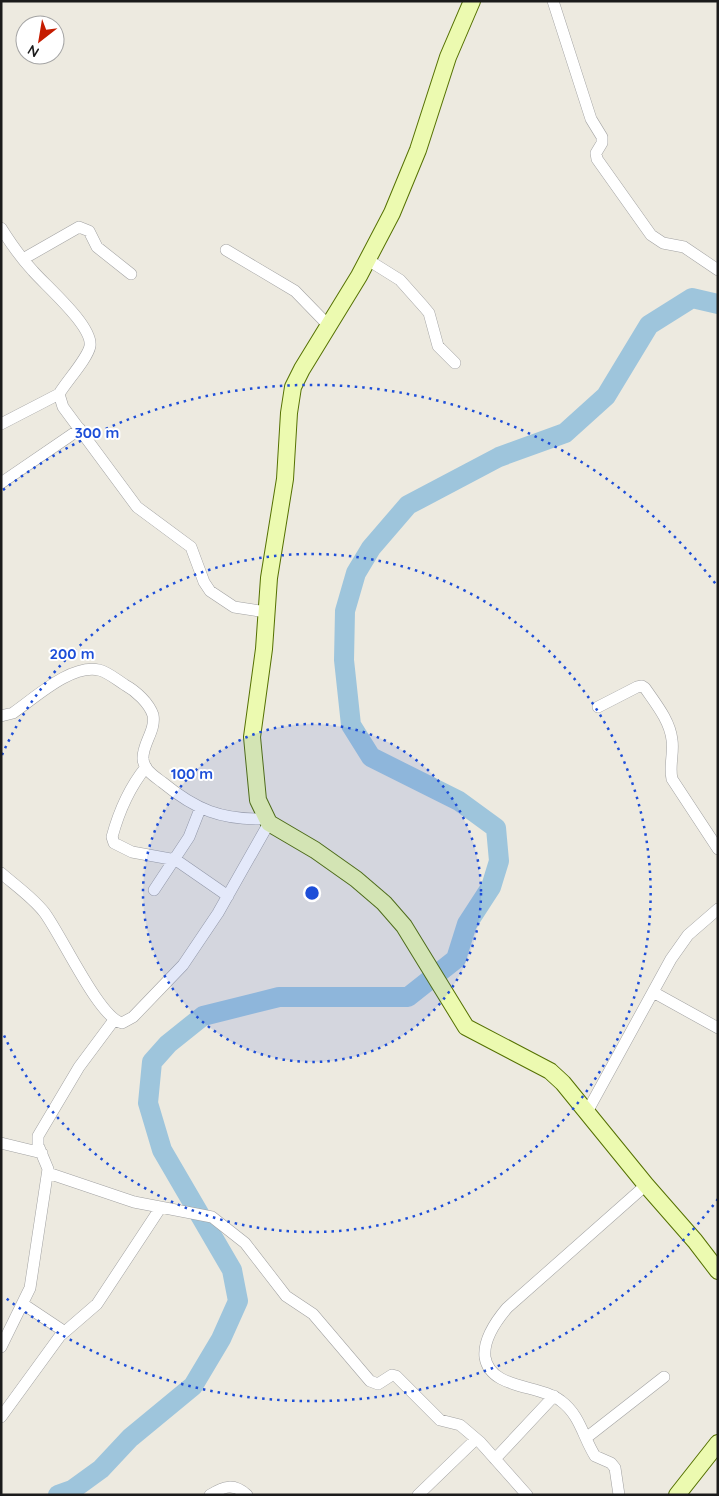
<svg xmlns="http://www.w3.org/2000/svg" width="719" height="1496" font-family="Quicksand,sans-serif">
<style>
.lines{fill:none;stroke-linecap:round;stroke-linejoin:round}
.river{stroke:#9ec5dc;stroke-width:20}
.street-casing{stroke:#a2a2a2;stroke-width:12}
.secondary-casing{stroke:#557102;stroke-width:18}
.street{stroke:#fff;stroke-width:11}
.secondary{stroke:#ecfab0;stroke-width:16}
.ring{fill:none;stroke:#1d4ed8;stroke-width:2.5;stroke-dasharray:2.5 5}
.centre{fill:#1d4ed8;stroke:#fff;stroke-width:2.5}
.ring-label{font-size:15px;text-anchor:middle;font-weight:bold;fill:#1d4ed8;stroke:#fff;stroke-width:4;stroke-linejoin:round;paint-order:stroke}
</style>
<rect width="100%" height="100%" fill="#edeae0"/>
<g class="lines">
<path class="river" d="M58,1495L72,1490L101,1469L130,1438L193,1386L221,1339L238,1301L232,1270L162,1150L148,1103L152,1062L168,1044L203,1016L279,997H408L456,959L467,924L491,887L499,861L496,828L459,801L371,757L351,725L344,660L345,611L356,573L371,548L408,505L499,457L565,433L606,396L649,325L692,298L718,304"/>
<defs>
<path id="street" d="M553,1L591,119L602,137V143L596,153L597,159L651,235L663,243L684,247L718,270
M1,228C11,244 21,258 33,271C46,286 93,326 90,346C88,358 66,382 59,394L63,407L137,507L191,547L204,582L210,591L234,607L266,612
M226,250L295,291L329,326
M23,259L79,227L89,231L97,247L131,274
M368,260L400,280L424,307L429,313L438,346L455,363
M1,424L59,394
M1,483L80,429
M598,707L637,687L642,686L645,688C656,704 670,721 672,740C674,753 669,766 672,779L718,849
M1,716L13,713C36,697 71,664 99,670C108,672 117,680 125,685C136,691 149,703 153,715C156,731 142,744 143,759C144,770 154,776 162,782C196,810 221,820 266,819
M146,767C129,788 119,811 112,837L114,843L132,852L176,860L228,896
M1,873C16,886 32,897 44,912C61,934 99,1018 122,1023L133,1017L183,965L218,913L269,823
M154,890L189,837L200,809
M653,992L718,1028
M587,1112L671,959L688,935L718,909
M1,1143L42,1153
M48,1173L134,1202L212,1217L245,1243L286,1296L313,1314L370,1381L378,1384L392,1375L396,1376L440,1420L460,1425L480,1442L527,1495
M23,1304L65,1332
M1,1347L30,1288L48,1169L38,1145V1136L79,1067L114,1020
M1,1417L60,1336L97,1304L161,1207
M586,1438L664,1377
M495,1459L554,1396
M210,1495C224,1486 234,1483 247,1495
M418,1495L475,1440
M619,1495L615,1468L611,1463L595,1456C583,1437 580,1415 561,1401C540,1384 490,1390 485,1357C483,1339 496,1321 507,1308L646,1185"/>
<path id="secondary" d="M472,1L448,57L418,150L392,213L359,276L302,369L293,387L289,413L285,479L269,578L264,649L252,737L258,800L269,823L315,850L356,879L384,903L404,926L466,1027L550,1071L563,1083L646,1185L695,1241L718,1271
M677,1495L718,1443"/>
</defs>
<use href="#street" class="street-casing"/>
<use href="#secondary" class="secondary-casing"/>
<use href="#street" class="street"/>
<use href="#secondary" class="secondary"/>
</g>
<circle cx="312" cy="893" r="169" fill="#1d4ed8" fill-opacity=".12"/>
<g class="ring">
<circle cx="312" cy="893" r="169"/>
<path d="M2 755A339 339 0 1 1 2 1031"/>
<path d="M718 1199A508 508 0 0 1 3 1296M3 490A508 508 0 0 1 718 587"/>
</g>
<circle cx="312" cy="893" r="8" class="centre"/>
<g class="ring-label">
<text x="97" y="438">300 m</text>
<text x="72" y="659">200 m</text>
<text x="192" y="779">100 m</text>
</g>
<rect width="719" height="1496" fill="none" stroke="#1b1b1b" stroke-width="5"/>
<g transform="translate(40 40) rotate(211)"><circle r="24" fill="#ffffff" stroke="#a4a4a4"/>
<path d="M0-4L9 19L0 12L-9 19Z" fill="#c51c00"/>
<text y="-8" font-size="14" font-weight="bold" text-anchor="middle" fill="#1b1b1b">N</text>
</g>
</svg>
